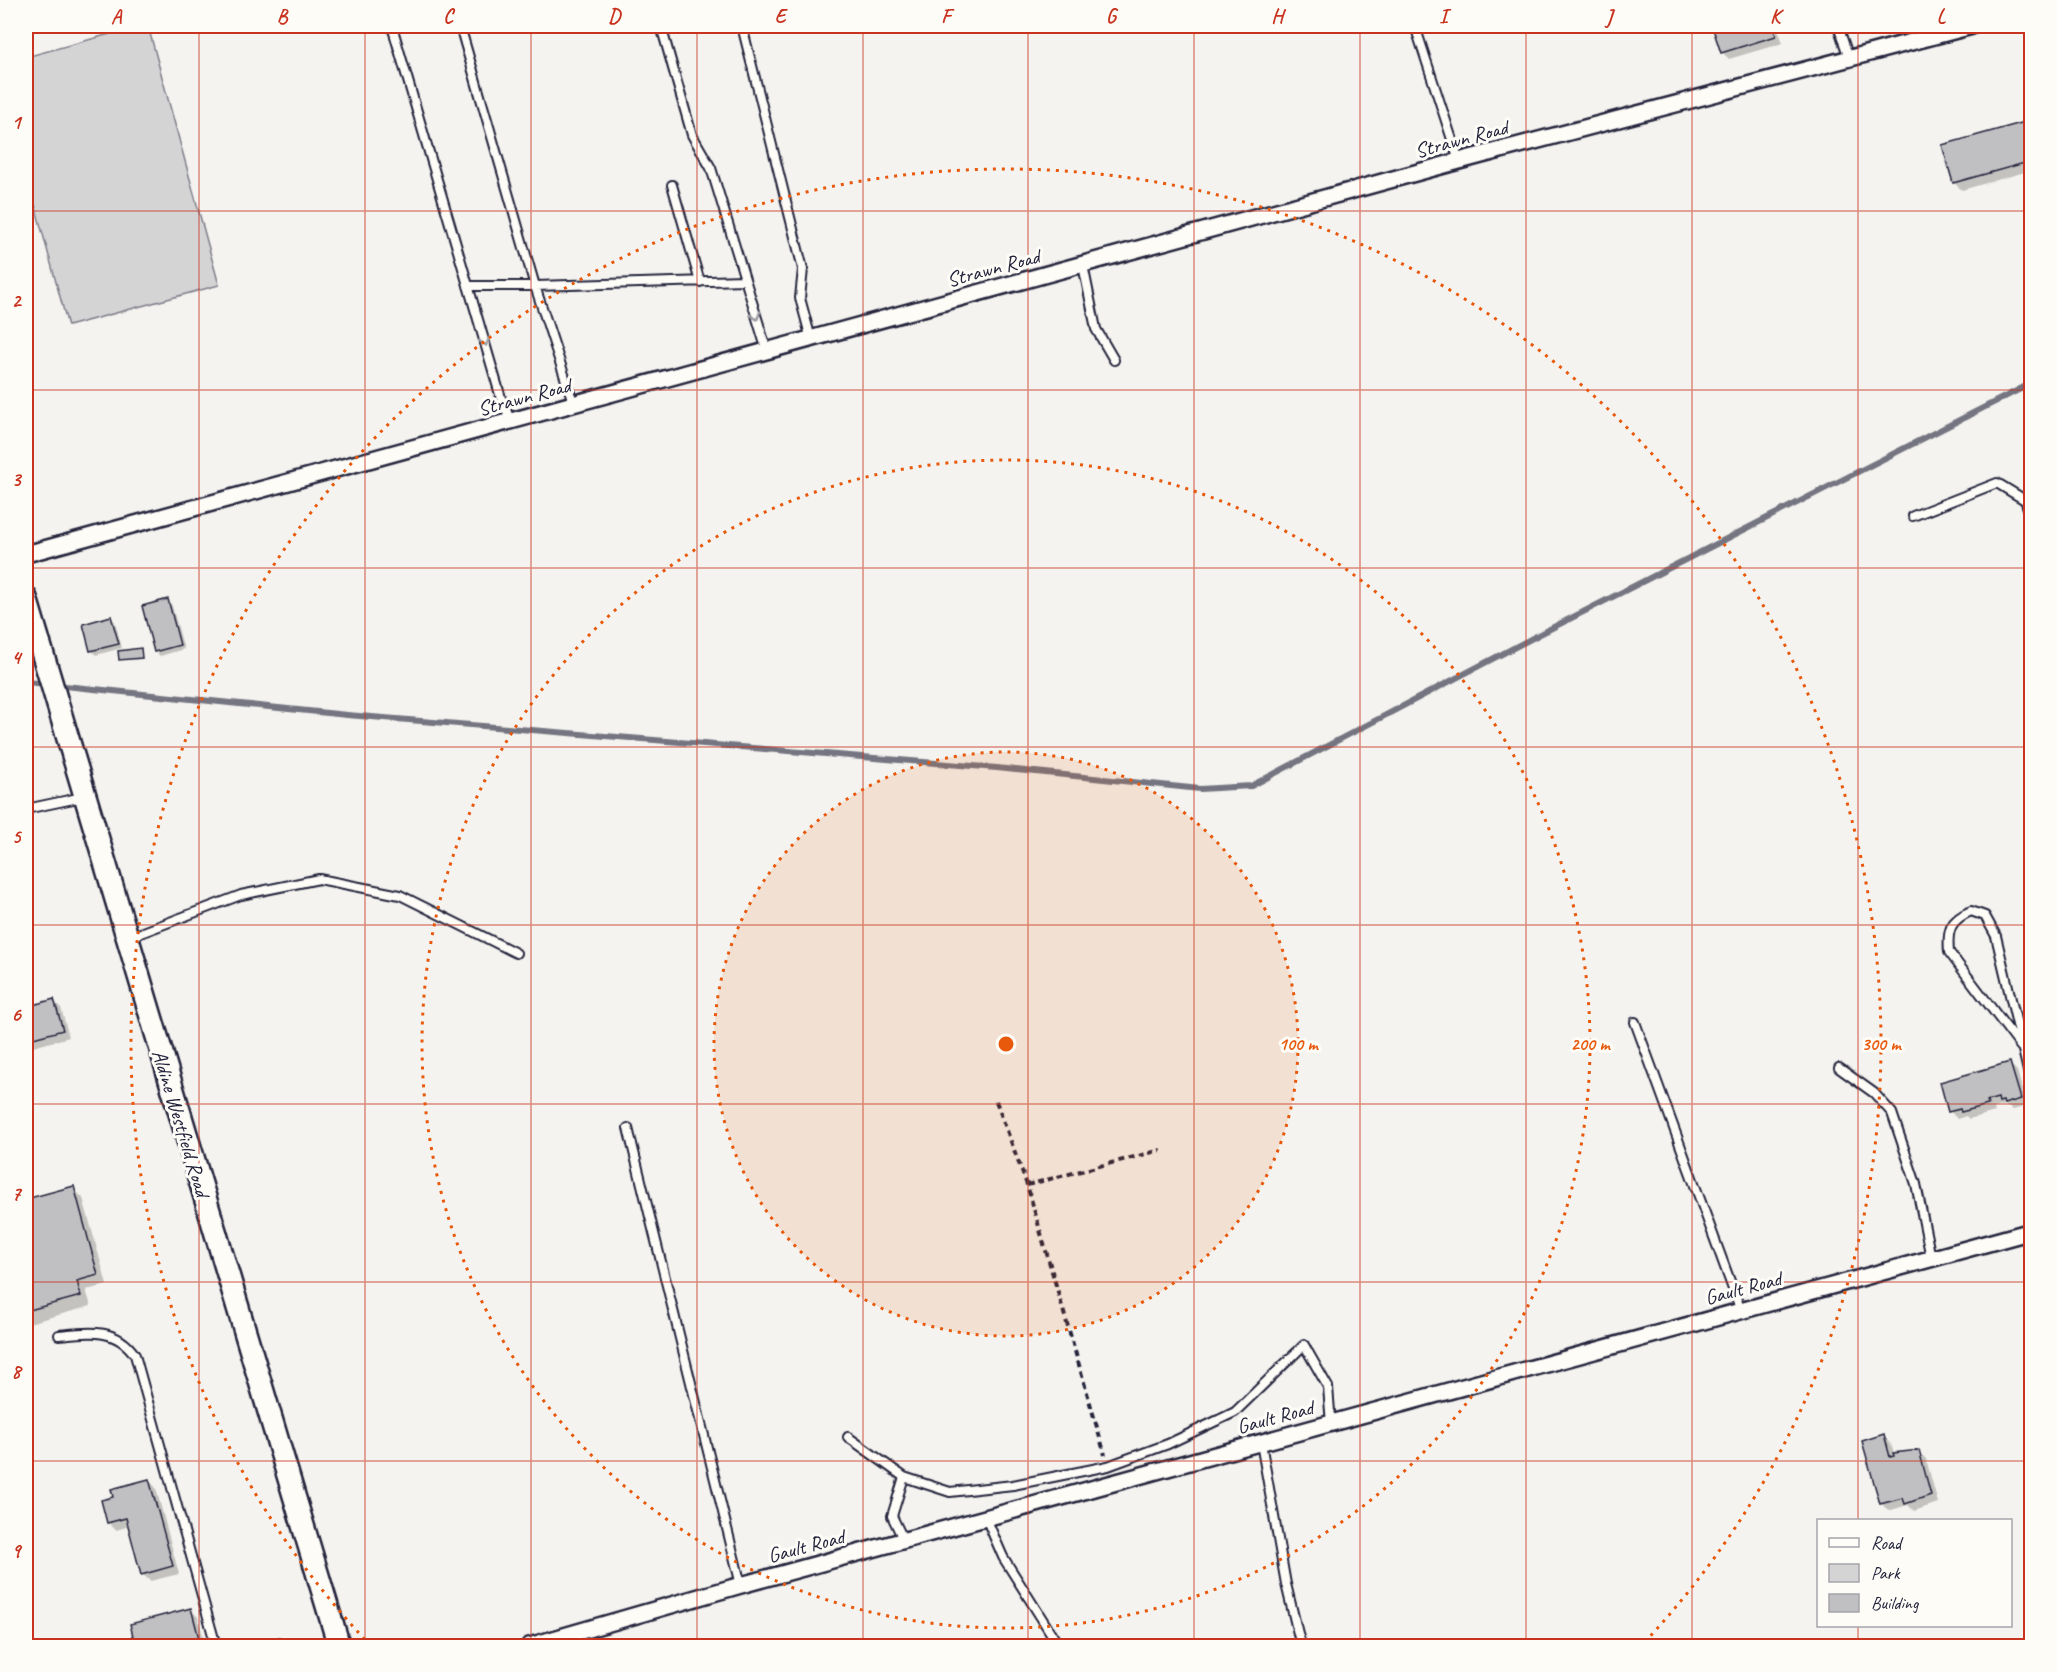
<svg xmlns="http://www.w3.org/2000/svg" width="2057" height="1672" font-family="Caveat,sans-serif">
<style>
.green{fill:#d5d4d5;stroke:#7c7b88;stroke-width:1.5}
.shadow{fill:#0003}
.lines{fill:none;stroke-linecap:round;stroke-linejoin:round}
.stream{stroke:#757582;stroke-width:6}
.building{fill:#c0bfc2;stroke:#22223b;stroke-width:1.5}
.lane-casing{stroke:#22223b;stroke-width:12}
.street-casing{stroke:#22223b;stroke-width:20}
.secondary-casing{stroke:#22223b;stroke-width:26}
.path{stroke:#22223b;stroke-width:4;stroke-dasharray:6 4.5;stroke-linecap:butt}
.lane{stroke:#fdfcf7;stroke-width:8}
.street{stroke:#fdfcf7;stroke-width:15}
.secondary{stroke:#fdfcf7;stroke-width:21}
.oneway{stroke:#9a9aa2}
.grid{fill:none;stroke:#c8321e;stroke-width:1.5;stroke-opacity:0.55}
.ring{fill:none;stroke:#e8590c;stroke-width:3;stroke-dasharray:3 6}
.labels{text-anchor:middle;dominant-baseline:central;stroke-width:6;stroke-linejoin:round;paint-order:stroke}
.street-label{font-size:21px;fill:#22223b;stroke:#fdfcf7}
.centre{fill:#e8590c;stroke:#fdfcf7;stroke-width:3}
.ring-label{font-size:18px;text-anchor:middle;font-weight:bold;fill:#e8590c;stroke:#fdfcf7;stroke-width:6;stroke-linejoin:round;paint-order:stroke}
.neatline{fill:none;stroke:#c8321e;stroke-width:2}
.grid-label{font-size:20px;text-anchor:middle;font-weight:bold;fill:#c8321e}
</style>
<rect width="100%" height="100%" fill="#f4f3ef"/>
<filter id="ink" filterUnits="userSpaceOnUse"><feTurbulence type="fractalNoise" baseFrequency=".0167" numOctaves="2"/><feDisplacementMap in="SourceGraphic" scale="12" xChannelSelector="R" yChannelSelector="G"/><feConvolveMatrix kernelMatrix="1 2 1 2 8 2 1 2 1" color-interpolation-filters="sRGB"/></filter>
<g filter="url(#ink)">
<path class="green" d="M139,26H148L219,285L68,326L26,172V57Z"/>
<path class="shadow" d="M1777,26L1783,43L1729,59L1722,52L1714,27Z
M1858,26H1907L1868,36Z
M2032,122V170L1962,190L1954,183L1944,146Z
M167,601L172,606L184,649L160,656L155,651Z
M111,618L115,622L122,648L96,655L91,650Z
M140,650L143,659L121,660Z
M54,1001L61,1008L69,1037L26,1049V1009Z
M2010,1064L2017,1071L2027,1106L2013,1110L2004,1105L1994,1108L1995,1112L1969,1119L1966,1116L1957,1119L1950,1111Z
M73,1188L83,1198L107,1285L86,1290L91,1306L26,1324V1201Z
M1883,1436L1891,1444L1894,1454L1918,1451L1926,1459L1938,1503L1914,1511L1908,1505L1888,1511L1881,1503Z
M149,1480L156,1488L179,1574L150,1581L142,1574L130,1526L116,1530L108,1523L115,1498Z
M191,1610L198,1617L206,1646H140L137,1643Z
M280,1638L285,1646H260V1644Z"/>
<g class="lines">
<path class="stream" d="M26,682L347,715L997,768L1200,789L1251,786L1540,634L2032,383"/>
</g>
<path class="building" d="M1712,26H1773L1776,36L1721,53Z
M2032,120V161L1953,183L1942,145Z
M168,599L180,645L154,652L142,606Z
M111,616L119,644L90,651L83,624Z
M141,648L142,658L119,660L118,651Z
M54,999L63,1030L26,1040V1007Z
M2010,1062L2021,1099L2004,1104L2003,1101L1999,1102L1998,1098L1987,1101L1988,1105L1961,1112L1960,1109L1948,1112L1940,1082Z
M74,1186L98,1275L77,1281L81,1296L26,1311V1199Z
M1884,1434L1890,1457L1894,1456L1893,1453L1919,1450L1931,1495L1905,1504L1903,1498L1880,1504L1862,1441Z
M149,1479L173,1566L141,1575L126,1518L107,1523L101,1500L113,1497L111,1489Z
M191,1608L201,1646H150L149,1641L135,1644L130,1624Z
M280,1637L283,1646H259L258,1643Z"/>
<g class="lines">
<defs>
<path id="lane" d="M392,26L501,398L511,422
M460,26L535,286H468
M661,26L692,135L711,168L767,351
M742,26L803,269L800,298L811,339
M1415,26L1459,161
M1838,26L1849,58
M672,185L700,282
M1083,265L1096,329L1114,360
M574,405L535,286L744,280
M2032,495L2025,500L2032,520
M1913,516L1997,483L2025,500
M26,809L83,797
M130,937L241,895L319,879L400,895L516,953
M1635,1022L1741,1311
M2021,1047L1949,952C1947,930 1950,920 1971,911L1985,916L1996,936L2032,1088
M1839,1068L1874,1093L1892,1113L1916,1184L1931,1258
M628,1128L741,1585
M59,1335C88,1332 116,1327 135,1355L216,1646
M848,1437L904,1477L950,1492L1013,1485L1108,1466L1168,1444L1235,1412L1304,1345L1328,1387L1331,1424
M1261,1443L1286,1584L1301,1646
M986,1518L1003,1557L1059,1646
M904,1541L892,1516L904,1477"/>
<path id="street" d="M26,554L1459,161L1972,26
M529,1646L741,1585L2032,1231"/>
<path id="secondary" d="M26,598L339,1646"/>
</defs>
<use href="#lane" class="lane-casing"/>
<use href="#street" class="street-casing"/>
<use href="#secondary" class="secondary-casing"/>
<path class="path" d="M996,1101L1027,1185L1105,1455
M1027,1185L1161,1150"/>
<use href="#lane" class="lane"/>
<use href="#street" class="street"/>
<use href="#secondary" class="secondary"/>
</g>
<defs><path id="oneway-chevron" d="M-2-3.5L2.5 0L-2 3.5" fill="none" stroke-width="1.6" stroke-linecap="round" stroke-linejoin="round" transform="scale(1.5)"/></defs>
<g class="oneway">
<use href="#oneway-chevron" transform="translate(756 316) rotate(72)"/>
<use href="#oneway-chevron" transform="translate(485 342) rotate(73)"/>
</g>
</g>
<path class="grid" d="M199,26V1646M365,26V1646M531,26V1646M697,26V1646M863,26V1646M1028,26V1646M1194,26V1646M1360,26V1646M1526,26V1646M1692,26V1646M1858,26V1520M26,211H2032M26,390H2032M26,568H2032M26,747H2032M26,925H2032M26,1104H2032M26,1282H2032M26,1461H2032M1858,1626V1646"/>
<circle cx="1006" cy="1044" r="292" fill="#e8590c" fill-opacity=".12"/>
<g class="ring">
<circle cx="1006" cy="1044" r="292"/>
<circle cx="1006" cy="1044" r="584"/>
<path d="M371 1646A875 875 0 1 1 1641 1646"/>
</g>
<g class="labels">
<g class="street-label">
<text transform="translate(1461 139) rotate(-15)">Strawn Road</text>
<text transform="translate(993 268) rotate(-15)">Strawn Road</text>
<text transform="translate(524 397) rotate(-15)">Strawn Road</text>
<text transform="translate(181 1123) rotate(73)">Aldine Westfield Road</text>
<text transform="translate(1743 1288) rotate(-15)">Gault Road</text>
<text transform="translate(1275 1417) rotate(-15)">Gault Road</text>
<text transform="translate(806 1546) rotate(-15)">Gault Road</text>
</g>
</g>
<circle cx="1006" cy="1044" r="9" class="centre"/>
<g class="ring-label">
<text x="1298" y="1050">100 m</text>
<text x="1590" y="1050">200 m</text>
<text x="1881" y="1050">300 m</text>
</g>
<rect width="2057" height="1672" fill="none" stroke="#fdfcf7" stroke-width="66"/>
<rect x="1817" y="1519" width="195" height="108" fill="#fdfcf7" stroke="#a5a5ac" stroke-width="1.5"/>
<rect x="1829" y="1538" width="30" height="9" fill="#fdfcf7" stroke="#a5a5ac" stroke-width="1.5"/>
<text x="1871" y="1549" font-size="18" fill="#22223b">Road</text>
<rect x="1829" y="1564" width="30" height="18" fill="#d5d4d5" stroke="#a5a5ac" stroke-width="1.5"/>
<text x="1871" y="1579" font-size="18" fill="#22223b">Park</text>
<rect x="1829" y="1594" width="30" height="18" fill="#c0bfc2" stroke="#a5a5ac" stroke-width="1.5"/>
<text x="1871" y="1609" font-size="18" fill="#22223b">Building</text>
<rect x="33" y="33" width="1991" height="1606" class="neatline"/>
<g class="grid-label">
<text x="116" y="23">A</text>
<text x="282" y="23">B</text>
<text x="448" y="23">C</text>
<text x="614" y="23">D</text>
<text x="780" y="23">E</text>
<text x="946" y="23">F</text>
<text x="1111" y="23">G</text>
<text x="1277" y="23">H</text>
<text x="1443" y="23">I</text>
<text x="1609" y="23">J</text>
<text x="1775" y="23">K</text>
<text x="1941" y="23">L</text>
<text x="16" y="129">1</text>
<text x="16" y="307">2</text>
<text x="16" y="486">3</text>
<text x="16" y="664">4</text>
<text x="16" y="843">5</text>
<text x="16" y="1021">6</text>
<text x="16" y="1200">7</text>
<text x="16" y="1378">8</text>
<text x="16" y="1557">9</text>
</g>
</svg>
